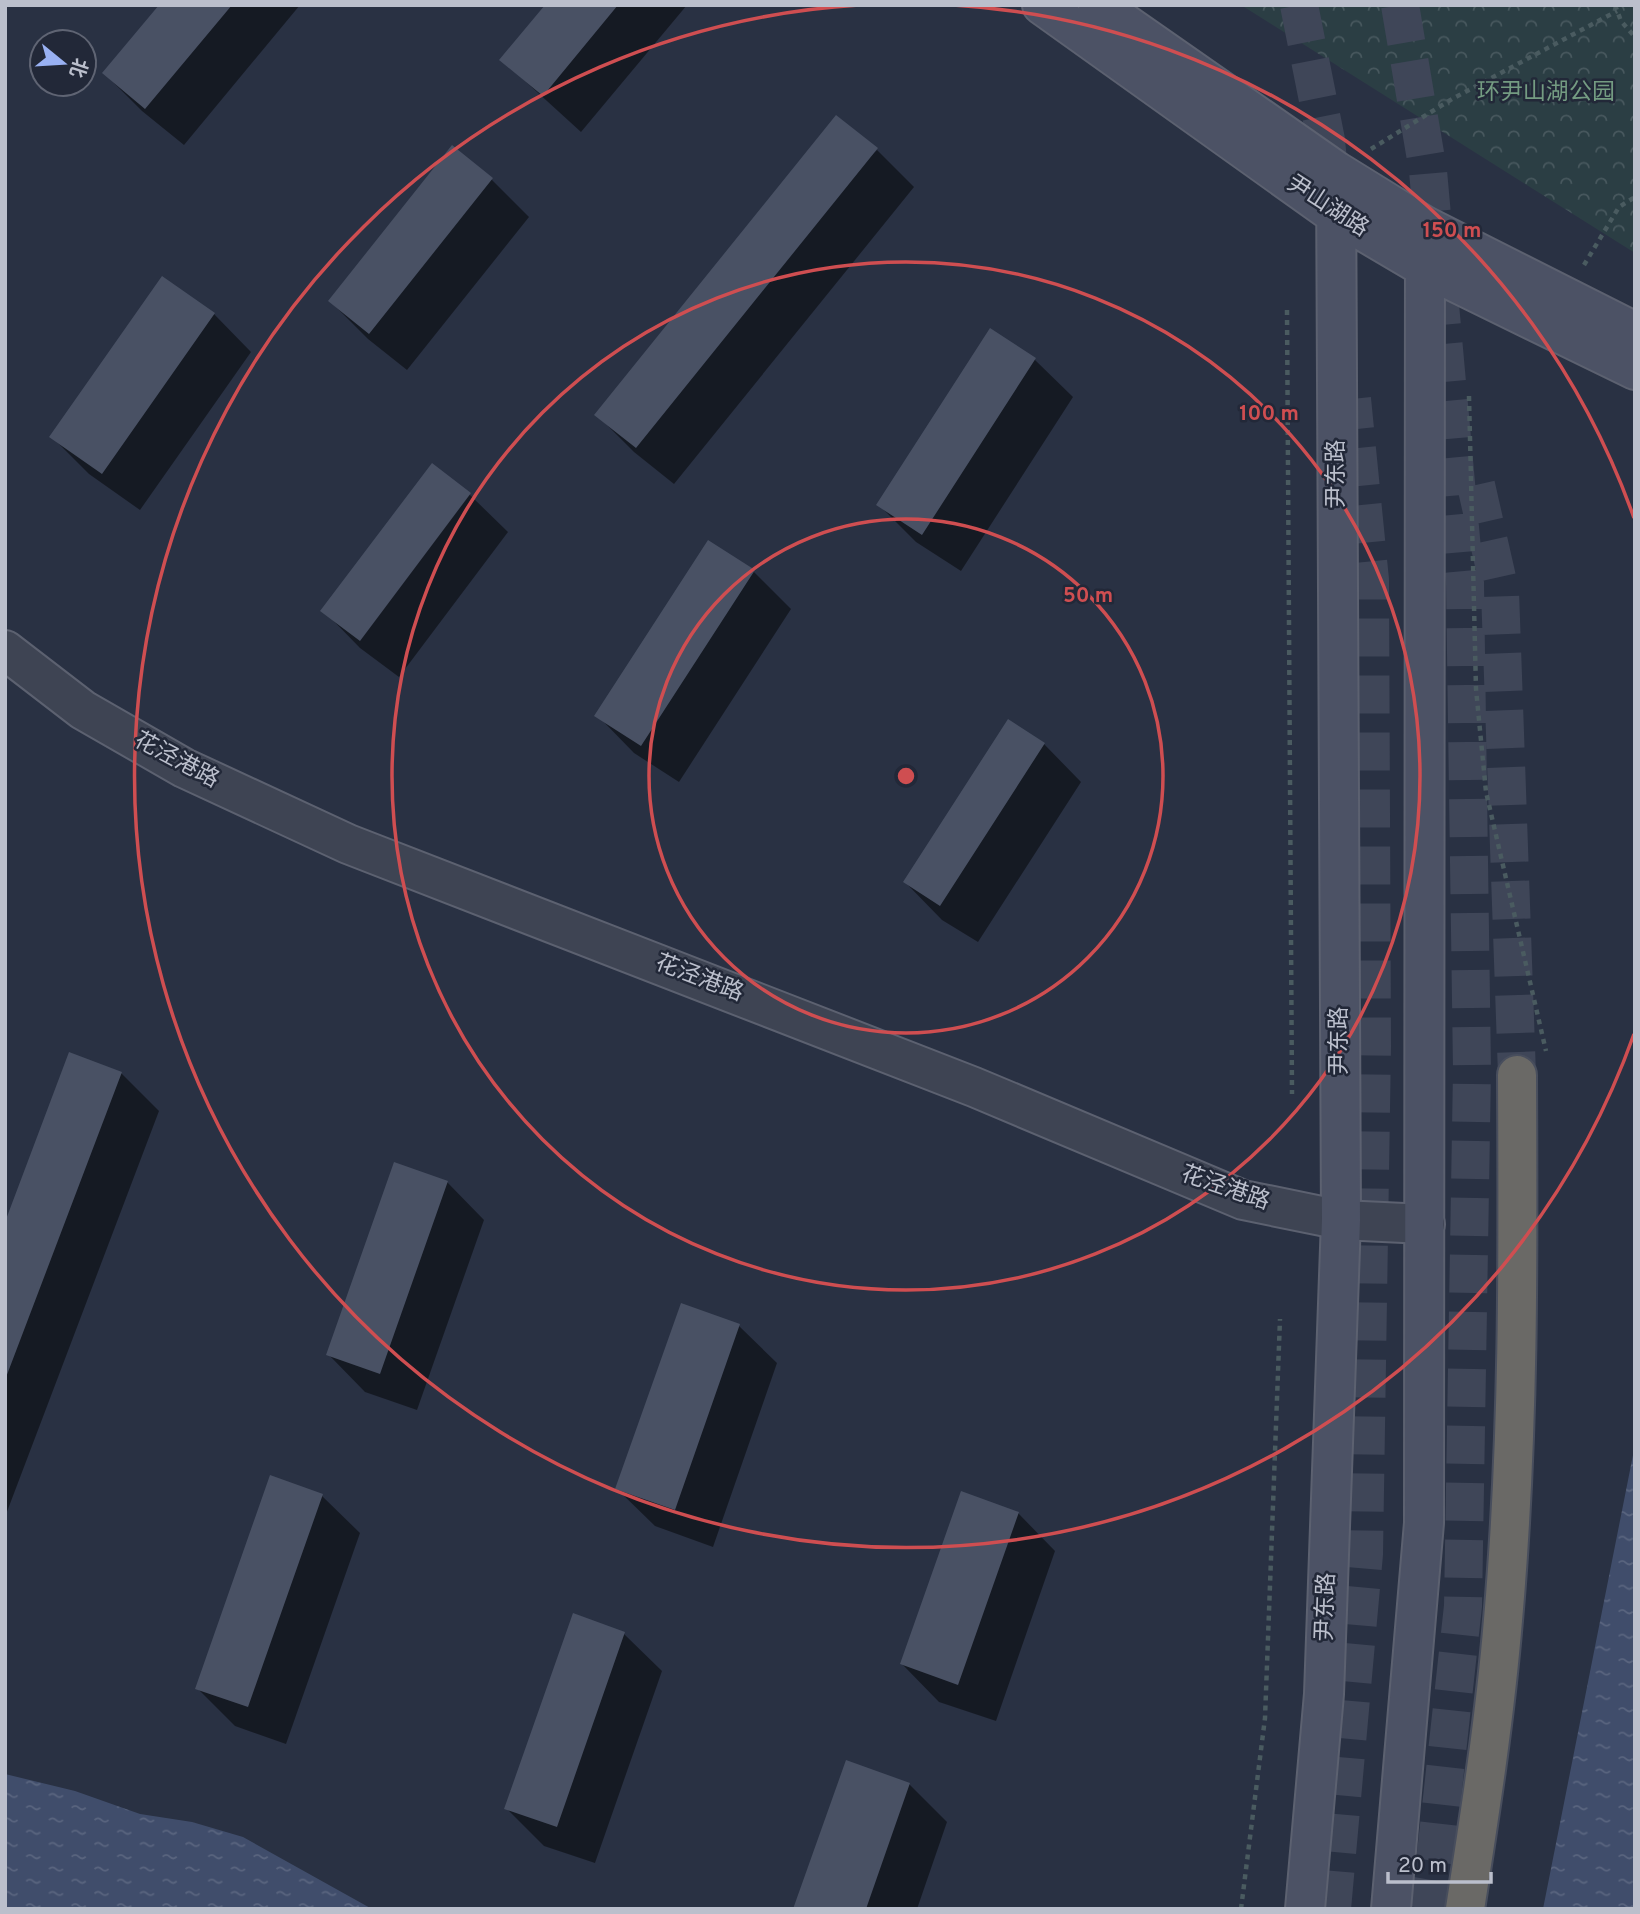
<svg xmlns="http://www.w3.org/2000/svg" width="1640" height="1914" font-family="Overpass,'Noto Sans SC',sans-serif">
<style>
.park{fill:url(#park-crowns)}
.water{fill:url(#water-ripples)}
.shadow{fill:#0007}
.building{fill:#495164}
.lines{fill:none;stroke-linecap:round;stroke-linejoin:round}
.trunk-tunnel{stroke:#3f4658;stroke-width:38;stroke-dasharray:38 19;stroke-linecap:butt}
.tertiary-casing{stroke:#5c6170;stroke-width:42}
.secondary-casing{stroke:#5c6170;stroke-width:42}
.trunk-casing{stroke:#484e5d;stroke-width:42}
.path{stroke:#4a5b60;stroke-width:4.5;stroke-dasharray:5 5;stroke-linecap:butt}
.tertiary{stroke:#3e4453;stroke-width:38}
.secondary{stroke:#4c5265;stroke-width:38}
.trunk{stroke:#6a6966;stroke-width:38}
.ring{fill:none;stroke:#cf4e51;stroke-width:3.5}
.labels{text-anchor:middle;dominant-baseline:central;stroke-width:5;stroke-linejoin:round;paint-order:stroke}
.park-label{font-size:23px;fill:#749c82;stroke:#222838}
.street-label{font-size:23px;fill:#bbbfcc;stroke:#222838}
.centre{fill:#cf4e51;stroke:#222838;stroke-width:3.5}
.ring-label{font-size:21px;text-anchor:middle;font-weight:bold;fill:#cf4e51;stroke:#222838;stroke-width:5;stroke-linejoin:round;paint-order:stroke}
</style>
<defs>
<pattern id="park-crowns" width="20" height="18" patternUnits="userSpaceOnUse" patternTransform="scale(1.75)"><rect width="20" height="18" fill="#2b3e44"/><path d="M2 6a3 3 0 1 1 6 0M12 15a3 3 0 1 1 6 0" fill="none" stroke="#48585e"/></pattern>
<pattern id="water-ripples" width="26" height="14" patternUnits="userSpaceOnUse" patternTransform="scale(1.75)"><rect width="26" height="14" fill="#404d6b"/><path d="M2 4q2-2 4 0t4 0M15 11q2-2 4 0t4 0" fill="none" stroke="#5a657f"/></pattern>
</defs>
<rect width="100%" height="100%" fill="#293143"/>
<path class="park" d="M1241,5H1635V253Z"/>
<path class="water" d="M1635,1445V1909H1543Z
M5,1774L75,1791L140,1814L192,1822L243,1837L372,1909H5Z"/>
<path class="shadow" d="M161,5H300L184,145L142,111L104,73Z
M547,5H687L581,132L502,60Z
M877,150L914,187L674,484L634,452L597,415Z
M491,179L529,217L407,370L368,339L330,301Z
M214,314L251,352L140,510L89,474L52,437Z
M990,331L1035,360L1073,397L961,571L916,542L878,504Z
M432,465L470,495L508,532L399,677L360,648L323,610Z
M753,571L791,609L679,782L634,753L597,715Z
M1044,744L1081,782L978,942L942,920L905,882Z
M121,1073L159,1111L5,1517V1226Z
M447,1182L484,1220L417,1410L365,1392L328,1354Z
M739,1326L777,1363L713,1547L655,1526L617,1489Z
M322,1496L360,1533L286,1744L235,1726L197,1688Z
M1018,1513L1055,1551L996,1721L939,1702L902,1664Z
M624,1634L662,1671L595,1863L544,1846L506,1808Z
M909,1784L947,1822L917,1909H795Z"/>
<path class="building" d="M159,5H232L145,109L102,73Z
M545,5H618L543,96L499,60Z
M836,115L878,148L636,448L594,415Z
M452,145L493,178L369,334L328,301Z
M162,276L215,313L102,474L49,437Z
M990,328L1036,358L922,535L876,505Z
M432,463L471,493L360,641L320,611Z
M708,540L755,570L641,746L594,716Z
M1008,719L1045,743L940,906L903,882Z
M69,1052L122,1072L5,1380V1222Z
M394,1162L448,1181L380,1374L326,1355Z
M681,1303L740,1324L675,1510L615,1489Z
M270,1475L323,1494L248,1707L195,1689Z
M961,1491L1019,1512L958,1685L900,1664Z
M573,1613L625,1632L557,1827L504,1809Z
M846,1760L910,1783L866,1909H793Z"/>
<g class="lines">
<path class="trunk-tunnel" d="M1299,5L1326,140L1331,193
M1400,5L1428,171L1465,583L1472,1070L1463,1606L1436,1853L1426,1909
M1476,485L1500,591L1517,1075
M1332,1909L1364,1554L1372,1046L1370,580L1352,399"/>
<defs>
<path id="tertiary" d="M5,650L83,710L184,768L348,844L974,1087L1243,1200L1341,1220L1425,1224"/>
<path id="secondary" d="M1042,5L1336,215L1424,267L1635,370
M1098,5L1336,171L1425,226L1635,332
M1305,1909L1324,1694L1341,1220L1336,171
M1391,1909L1424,1523L1425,226"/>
<path id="trunk" d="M1465,1909C1480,1813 1495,1717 1503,1620C1519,1439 1518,1257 1517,1075"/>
</defs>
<use href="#tertiary" class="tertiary-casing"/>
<use href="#secondary" class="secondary-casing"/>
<use href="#trunk" class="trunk-casing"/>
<path class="path" d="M1615,5L1621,21L1635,37
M1371,149L1452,99L1617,11
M1584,265L1619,207L1635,197
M1287,310L1292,1094
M1469,396L1476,689L1486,792L1546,1051
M1241,1909L1265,1718L1280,1319"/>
<use href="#tertiary" class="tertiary"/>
<use href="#secondary" class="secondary"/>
<use href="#trunk" class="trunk"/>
</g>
<g class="ring">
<circle cx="906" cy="776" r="257"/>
<circle cx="906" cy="776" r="514"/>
<path d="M1634 1034A772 772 0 1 1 859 5M953 5A772 772 0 0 1 1634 518"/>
</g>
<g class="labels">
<g class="park-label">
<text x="1546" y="93">环尹山湖公园</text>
</g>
<g class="street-label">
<text transform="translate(1327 207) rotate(33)">尹山湖路</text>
<text transform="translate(1337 474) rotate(-90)">尹东路</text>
<text transform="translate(176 761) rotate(28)">花泾港路</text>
<text transform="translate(699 979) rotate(21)">花泾港路</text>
<text transform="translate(1340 1041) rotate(-90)">尹东路</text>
<text transform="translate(1225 1189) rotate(19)">花泾港路</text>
<text transform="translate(1327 1607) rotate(-88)">尹东路</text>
</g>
</g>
<circle cx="906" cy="776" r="10" class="centre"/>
<g class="ring-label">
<text x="1452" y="237">150 m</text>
<text x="1269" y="420">100 m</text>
<text x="1088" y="602">50 m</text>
</g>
<rect width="1640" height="1914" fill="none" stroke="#bbbfcc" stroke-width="14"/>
<g transform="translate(63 63) rotate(108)"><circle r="33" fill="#222838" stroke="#5f6473" stroke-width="2"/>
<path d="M0-5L12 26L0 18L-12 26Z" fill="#99b1f3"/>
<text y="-10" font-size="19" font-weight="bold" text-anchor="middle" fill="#bbbfcc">北</text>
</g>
<path d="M1388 1872v10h103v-10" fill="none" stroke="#bbbfcc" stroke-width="3.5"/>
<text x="1398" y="1872" font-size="21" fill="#bbbfcc" stroke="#222838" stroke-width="5" paint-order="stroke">20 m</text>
</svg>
